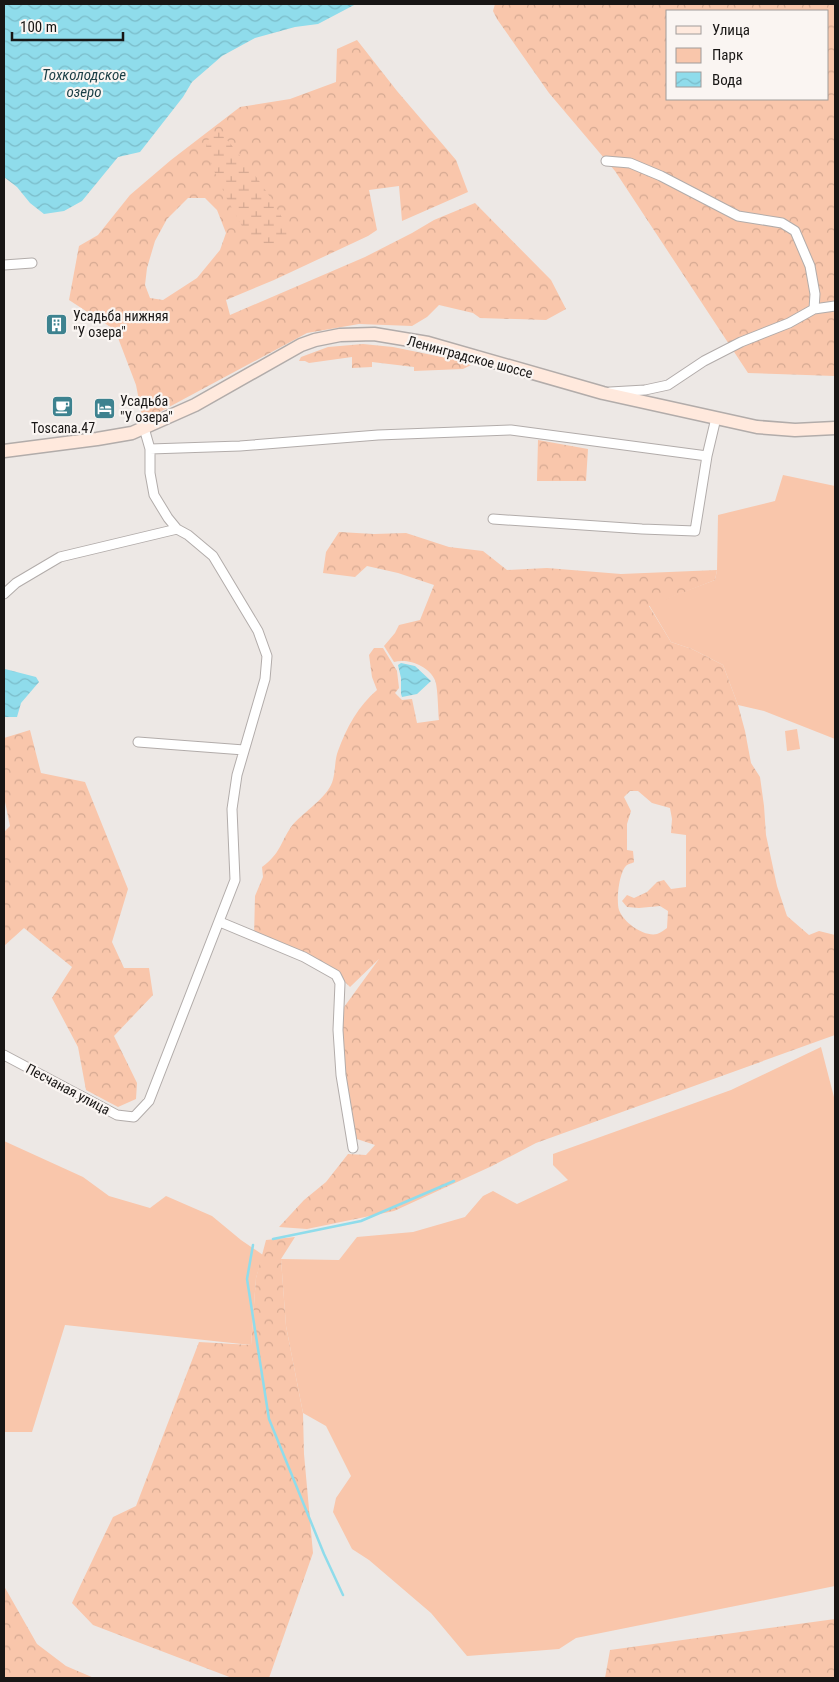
<svg xmlns="http://www.w3.org/2000/svg" width="839" height="1682" font-family="'Roboto Condensed',sans-serif">
<style>
.green{fill:#f9c6ab}
.forest{fill:url(#forest-crowns);fill-rule:evenodd}
.wetland{fill:url(#wetland-marsh)}
.water{fill:url(#water-waves)}
.lines{fill:none;stroke-linecap:round;stroke-linejoin:round}
.stream{stroke:#8fdceb;stroke-width:2.5}
.street-casing{stroke:#b2acaa;stroke-width:11}
.secondary-casing{stroke:#b2acaa;stroke-width:15}
.street{stroke:#fff;stroke-width:9}
.secondary{stroke:#ffe9dd;stroke-width:12}
.labels{text-anchor:middle;dominant-baseline:central;stroke-width:4.5;stroke-linejoin:round;paint-order:stroke}
.poi-label{font-size:14px;fill:#181615;stroke:#faf5f2;text-anchor:start}
.street-label{font-size:14px;fill:#181615;stroke:#faf5f2}
.water-label{font-size:15px;font-style:italic;fill:#1b3f46;stroke:#faf5f2}
</style>
<defs>
<pattern id="forest-crowns" width="20" height="18" patternUnits="userSpaceOnUse" patternTransform="scale(1.25)"><rect width="20" height="18" fill="#f9c6ab"/><path d="M2 6a3 3 0 1 1 6 0M12 15a3 3 0 1 1 6 0" fill="none" stroke="#d5a992"/></pattern>
<pattern id="wetland-marsh" width="20" height="14" patternUnits="userSpaceOnUse" patternTransform="scale(1.25)"><rect width="20" height="14" fill="#f9c6ab"/><path d="M1 5h8M5 5V1M11 12h8M15 12V8" fill="none" stroke="#d5a992"/></pattern>
<pattern id="water-waves" width="16" height="10" patternUnits="userSpaceOnUse" patternTransform="scale(1.25)"><rect width="16" height="10" fill="#8fdceb"/><path d="M0 5q4-4 8 0t8 0" fill="none" stroke="#7bbcc9"/></pattern>
</defs>
<rect width="100%" height="100%" fill="#ede8e5"/>
<path class="green" d="M783,475L835,486V739L764,711L738,705L723,665L692,649L671,642L649,605L715,580L717,570L718,515L775,501Z
M797,729L800,749L787,751L785,731Z
M821,1047L835,1101V1586L576,1638L559,1649L467,1656L431,1613L369,1560L352,1549L333,1512L336,1498L351,1476L326,1426L303,1413L286,1326L281,1259L339,1260L357,1237L413,1232L465,1217L483,1196L493,1191L517,1204L568,1180L553,1165V1154L731,1090Z
M4,1141L83,1177L109,1196L150,1208L166,1196L212,1216L241,1240L263,1255L256,1278L251,1345L65,1325L32,1432H4Z"/>
<path class="forest" d="M495,4H835V376L748,373L615,171L549,93L497,19L493,11ZM668,11H828V99H668Z
M357,40L397,91L456,160L468,192L402,221L399,186L369,190L377,230L368,236L274,280L226,300L230,315L365,257L412,233L434,220L475,203L551,280L566,309L546,320L480,318L473,313L439,305L427,317L412,326L359,324L307,333L143,421L136,385L115,330L69,300L79,246L98,235L130,195L171,160L240,107L290,99L336,82L337,49ZM188,198H205L217,210L226,233L220,250L197,278L163,300L150,298L145,285L147,268L155,241L167,219Z
M363,344L393,347L471,363V365L463,369L414,371V367L372,362V367L352,368V357L309,363L305,361H299L301,357L328,347Z
M538,440L588,449L586,481H537Z
M339,532L374,534L406,533L449,547L483,551L507,570L547,568L621,574L717,570L715,580L649,606L671,642L692,649L723,665L738,705L745,731L751,763L760,777L764,806L766,835L777,886L787,916L809,935L819,931L835,935V1035L536,1143L492,1166L394,1211L307,1229L279,1227L304,1200L326,1182L348,1154L366,1155L375,1145L357,1139L345,1093L339,1014L379,959L350,987L331,968L254,937L255,896L263,877L262,867C281,853 280,843 291,827C301,814 324,800 331,785C336,775 334,761 338,751C346,728 359,705 377,690L372,677L369,655L374,648H383L397,671L399,688L395,693L402,700L412,699L417,723L439,720C438,710 438,688 435,680C429,666 408,658 394,662L384,646L395,633L399,625L420,620L434,585L398,573L367,566L355,577L323,573L326,552ZM630,791H638L652,803L670,808L672,819L671,833L686,835V887L671,889L664,880L657,882L647,892L634,898L627,895L622,901L627,907L639,908L660,906L668,911L667,928C664,930 660,933 657,934C644,937 624,923 619,910C616,901 619,871 627,865C628,864 633,863 634,862L633,851L627,850V824L631,811L624,797Z
M30,730L41,773L85,782L128,889L112,942L124,968H149L153,995L114,1036L137,1083L136,1099L118,1107L86,1090L78,1047L52,998L72,967L24,928L4,946V832L10,826L4,797V738Z
M295,1237L281,1259L286,1326L303,1413L304,1454L313,1553L269,1678H232L93,1625L72,1603L113,1517L136,1506L199,1342L251,1345L256,1278L266,1240Z
M4,1586L37,1644L66,1666L94,1678H4Z
M835,1619V1678H605L610,1650Z"/>
<path class="wetland" d="M219,132C227,139 233,147 240,156C261,182 277,205 291,236L277,249L266,248L243,228L227,199L205,151L208,140Z"/>
<path class="water" d="M4,4H356L318,24L295,27L255,38L222,56L192,82L183,97L140,152L118,157L82,201L64,211L44,214L30,203L17,187L4,177Z
M401,663L415,666L431,681L417,694L402,697L401,694V678L398,665Z
M5,669L36,677L39,682L21,703L17,717H5L4,720V670Z"/>
<g class="lines">
<path class="stream" d="M273,1239L361,1221L454,1181
M253,1245L247,1279L269,1419L324,1554L343,1595"/>
<defs>
<path id="street" d="M606,161L630,163L661,176L738,216L782,223L795,231L810,266L815,294L814,309L789,323L741,342L704,361L668,385L645,390L610,392
M4,265L32,263
M814,309L835,306
M150,449L240,446L378,435L511,430L707,456L716,418
M493,519L642,529L695,531L707,456
M4,594L16,583L60,557L177,529
M138,742L244,750
M220,922L304,957L336,975L340,983L338,1030L341,1075L353,1148
M4,1055L117,1115L134,1117L149,1101L235,880L232,809L237,775L265,679L267,656L258,631L213,556L188,535L177,529L168,518L154,495L150,473V449L144,428"/>
<path id="secondary" d="M4,451L97,439L132,433L195,405L301,345L315,340L340,335L374,334L428,343L603,393L757,427L795,430L835,428"/>
</defs>
<use href="#street" class="street-casing"/>
<use href="#secondary" class="secondary-casing"/>
<use href="#street" class="street"/>
<use href="#secondary" class="secondary"/>
</g>
<defs>
<symbol id="building-square" viewBox="-11 -11 22 22"><rect x="-9" y="-9" width="18" height="18" rx="4" fill="#3d828f" stroke="#faf5f2"/><path d="M-4-6H4V6H1V3H-1V6H-4ZM-2.5-4.3h1.7v1.8h-1.7ZM.8-4.3h1.7v1.8H.8ZM-2.5-1h1.7V.8h-1.7ZM.8-1h1.7V.8H.8Z" fill="#fff"/></symbol>
<symbol id="cafe-square" viewBox="-11 -11 22 22"><rect x="-9" y="-9" width="18" height="18" rx="4" fill="#3d828f" stroke="#faf5f2"/><path d="M-5.5-4.5H6V0H3Q3 3.5 0 3.5H-2.5Q-5.5 3.5-5.5 0ZM3-3.2v2h1.7v-2ZM-6 4.5H4V6H-6Z" fill="#fff"/></symbol>
<symbol id="hotel-square" viewBox="-11 -11 22 22"><rect x="-9" y="-9" width="18" height="18" rx="4" fill="#3d828f" stroke="#faf5f2"/><path d="M-6-4.5h1.5V1H6V5H4.5V3h-9V5H-6ZM-4 0a1.8 1.8 0 1 1 3.6 0ZM.5 0V-2.5h3Q6-2.5 6 0Z" fill="#fff"/></symbol>
</defs>
<g fill-rule="evenodd">
<use href="#building-square" x="44" y="312" width="25" height="25"/>
<use href="#cafe-square" x="50" y="394" width="25" height="25"/>
<use href="#hotel-square" x="92" y="396" width="25" height="25"/>
</g>
<g class="labels">
<g class="poi-label">
<text x="73" y="316">Усадьба нижняя<tspan x="73" dy="16">"У озера"</tspan></text>
<text x="120" y="401">Усадьба<tspan x="120" dy="16">"У озера"</tspan></text>
<text x="63" y="428" text-anchor="middle">Toscana.47</text>
</g>
<g class="street-label">
<text transform="translate(470 357) rotate(15)">Ленинградское шоссе</text>
<text transform="translate(68 1089) rotate(28)">Песчаная улица</text>
</g>
<g class="water-label">
<text x="84" y="75">Тохколодское<tspan x="84" dy="17">озеро</tspan></text>
</g>
</g>
<rect width="839" height="1682" fill="none" stroke="#181615" stroke-width="10"/>
<rect x="666" y="10" width="162" height="90" fill="#faf5f2" stroke="#a09c9a"/>
<rect x="676" y="26" width="25" height="8" fill="#ffe9dd" stroke="#a09c9a"/>
<text x="712" y="35" font-size="15" fill="#181615">Улица</text>
<rect x="676" y="48" width="25" height="15" fill="#f9c6ab" stroke="#a09c9a"/>
<text x="712" y="60" font-size="15" fill="#181615">Парк</text>
<rect x="676" y="72" width="25" height="15" fill="url(#water-waves)" stroke="#a09c9a"/>
<text x="712" y="85" font-size="15" fill="#181615">Вода</text>
<path d="M12 32v8h111v-8" fill="none" stroke="#181615" stroke-width="2.5"/>
<text x="20" y="32" font-size="15" fill="#181615" stroke="#faf5f2" stroke-width="4" paint-order="stroke">100 m</text>
</svg>
